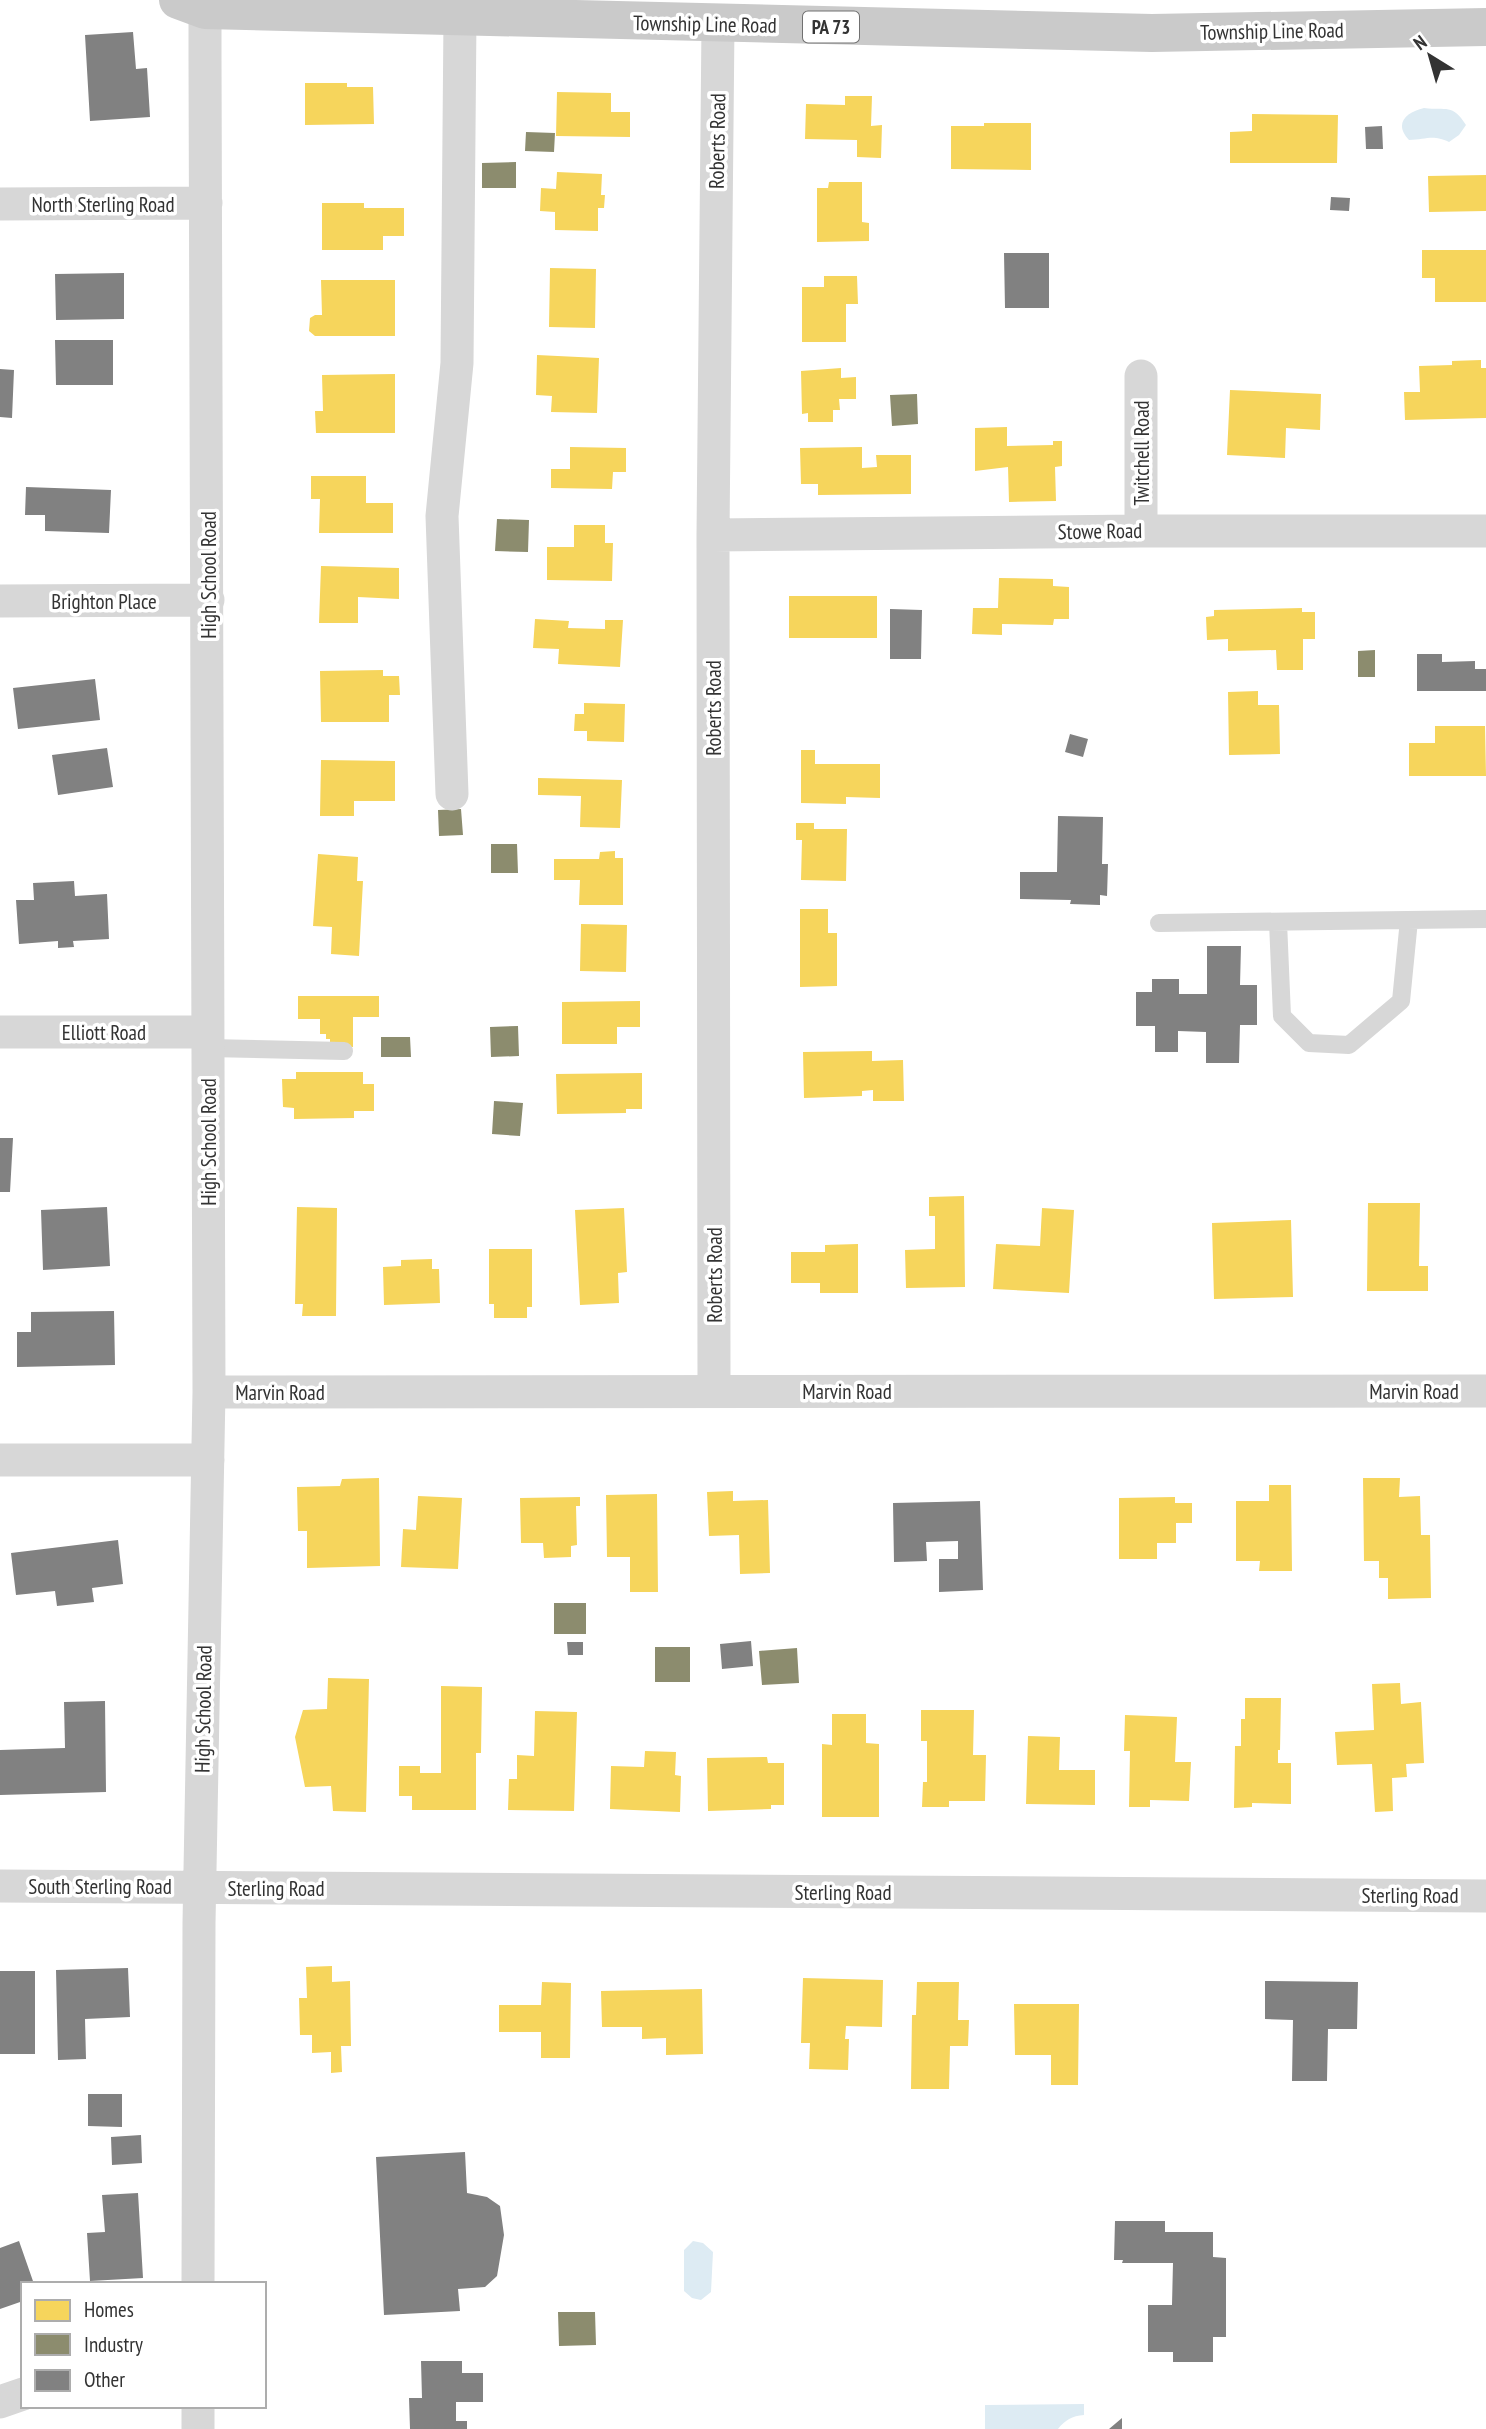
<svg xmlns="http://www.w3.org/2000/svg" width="1486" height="2429" font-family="'PT Sans Narrow',sans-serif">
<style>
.water{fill:#ddebf3}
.homes{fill:#f6d55c}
.industry{fill:#8c8c6e}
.building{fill:#818181}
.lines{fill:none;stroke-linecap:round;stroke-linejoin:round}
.lane{stroke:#d7d7d7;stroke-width:18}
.street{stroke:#d7d7d7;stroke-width:33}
.primary{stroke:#cacaca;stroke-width:38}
.labels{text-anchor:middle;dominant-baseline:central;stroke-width:7;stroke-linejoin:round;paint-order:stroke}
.shield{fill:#fff;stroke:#707070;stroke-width:2}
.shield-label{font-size:19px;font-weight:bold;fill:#333}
.street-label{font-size:21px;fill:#333;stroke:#fff}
</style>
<rect width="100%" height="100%" fill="#fff"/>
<path class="water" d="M1424,108C1447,111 1452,103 1466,125L1459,135L1449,142C1432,134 1426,140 1409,140C1393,123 1407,112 1424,108Z
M693,2241L703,2243L713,2252L711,2292L701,2300L692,2298L684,2291V2250Z
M1084,2404V2415C1072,2416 1065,2420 1058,2429H985V2405Z"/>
<path class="homes" d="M305,83H347V87H373L374,124L305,125Z
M557,92L611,93V112H630V137L556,136Z
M845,96H872L871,126L882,125L881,158L857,157V140L805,139L806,104L845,105Z
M1252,114L1338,115L1337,163H1230V132L1252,131Z
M984,123H1031V170L951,169V126H984Z
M557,172L602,174L601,195H605L604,208H598V231L555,230V212L540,211L541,188L556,189Z
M1486,175V211L1429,212L1428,176Z
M829,182H862V222L869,223V241L817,242V188H828Z
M322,203H364V208H404V236H383V250H322Z
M1422,250H1486V302H1435V278H1422Z
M550,268L596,269L595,328L549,327Z
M824,276H857L858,304H846V342H802V287H824Z
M321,280H395V336H315L309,331L310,318L315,315H322Z
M537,355L599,358L597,413L551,412L552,396L536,395Z
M1481,360V368H1486V418L1405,420L1404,392H1420L1419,366L1452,365V361Z
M841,368V378L856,377V399H839L840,410H833V422H808V413L802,414L801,371Z
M395,374V433H316L315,411H323L322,375Z
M1230,390L1321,394L1320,430L1286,428L1285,458L1227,455Z
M1007,427V446L1053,445V441H1062V466L1055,467L1056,501L1009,502L1008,467L975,471V428Z
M570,447L626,448V472H613L612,489L551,488V469H570Z
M862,447V468L877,467L876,455H911V494L818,495V484H801L800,448Z
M311,476H366V503H393V533H319L320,499H311Z
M574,525H605V543H613L612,581L547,580V547H574Z
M321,566L399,568V599L358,597V623H319Z
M999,578L1053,579V586L1069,587V619H1054L1053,625L1002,624V635L972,634L973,608H998Z
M789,596H877V638H789Z
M1302,608V612H1315V639H1303V670H1277L1276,650L1228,651V639L1207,640L1206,617L1214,616V610Z
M535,619L569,621L568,628L605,629V620H623L620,667L558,664L559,649L533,648Z
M383,670V676H399L400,695H389V722H321L320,671Z
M1258,691V705H1279L1280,754L1229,755L1228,692Z
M584,703L625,704L624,742L587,741V731H574L575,714H584Z
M1435,726H1485L1486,776H1409V743H1435Z
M801,750H815V764H880V798L846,797V804L801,803Z
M321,760L395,761V801H354V816H320Z
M538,778L622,780L620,828L580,827L581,796L538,795Z
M796,823H814V829H847L846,881L801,880L802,840H796Z
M615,851V858H623V905H579L580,880H554V859H599L600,852Z
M318,854L358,857L357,881H363L359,956L331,954L332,927L313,926Z
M800,909H828V933H837V986L800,987Z
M581,924L627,925L626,972L580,971Z
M298,996H379V1017H353V1047H330V1039H326V1034H320V1019H298Z
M640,1001V1027H617V1044H562V1002Z
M872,1051V1061L903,1060L904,1101H873V1090L862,1091V1096L804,1098L803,1052Z
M296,1072H363V1084H374V1111H354V1118L294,1119V1108L283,1107L282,1079H296Z
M642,1073V1109H626V1113L557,1114L556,1074Z
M964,1196L965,1287L906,1288L905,1250L935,1249V1216H929V1197Z
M1368,1203H1420L1419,1266H1428V1291H1367Z
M297,1207L337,1208L336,1316H302L303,1304H295Z
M624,1208L627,1272L618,1273L619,1303L580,1305L575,1210Z
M1042,1208L1074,1210L1069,1293L993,1289L996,1244L1040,1246Z
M1291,1220L1293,1297L1214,1299L1212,1223Z
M858,1244V1293H820V1283H791V1252H825V1245Z
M489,1249H532V1307H527V1318H494V1304H489Z
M432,1259V1269H439L440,1303L384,1305L383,1267L401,1266V1260Z
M379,1478L380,1566L307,1568V1531H298L297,1487L340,1486L342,1479Z
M1363,1478H1400L1399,1497L1420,1496L1421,1535H1430L1431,1598L1388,1599V1578H1379V1561H1364Z
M1269,1485H1291L1292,1571H1259L1260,1561H1236V1501H1269Z
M733,1491V1501L768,1500L770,1573L740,1574L739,1535L709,1536L707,1492Z
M657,1494L658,1592H630V1557H607L606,1495Z
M418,1496L462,1498L458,1569L401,1567L403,1529L416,1530Z
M580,1497V1506H576L577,1545L571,1546V1557L544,1558L543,1543H521L520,1498Z
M1175,1497V1503H1192V1523H1176V1543H1157V1559H1119V1498Z
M328,1678L369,1679L366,1812L333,1811L331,1786L305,1787L295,1737L303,1710L327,1709Z
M1400,1683L1401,1704L1421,1702L1424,1763L1406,1764L1407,1777L1392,1778L1393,1811L1375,1812L1372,1764L1337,1765L1335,1732L1374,1730L1372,1684Z
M441,1686L482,1687L481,1753H476V1810H412V1796H399V1766H420V1773H441Z
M1245,1698H1281L1280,1750H1278V1763H1291V1804L1252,1803V1807L1234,1808L1235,1746H1241V1719H1245Z
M921,1710H974L973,1755H986L985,1801H949V1807H922L923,1782H927V1741H921Z
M535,1711L577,1712L574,1811L508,1810L509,1779H517V1755L534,1756Z
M832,1714H866V1743L879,1744V1817H822V1744L832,1745Z
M1125,1715L1177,1717L1175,1762H1191L1189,1801L1150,1800V1807H1129L1130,1751H1124Z
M1028,1736L1060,1737L1059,1770H1095V1805L1026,1804Z
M645,1751L676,1752L675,1775L681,1776L680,1812L610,1809L611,1766L644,1767Z
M767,1757L768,1763H784V1805H771V1809L708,1811L707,1758Z
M332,1966V1982L350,1981L351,2046H341L342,2072L331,2073V2052L312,2053V2035H300L299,1998H307L306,1967Z
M803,1978L883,1980L882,2027L846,2026L845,2039H849L848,2070L809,2069L810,2043H801Z
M542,1982L571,1983L570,2058H541V2032H499V2005H541Z
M917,1982H959L958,2020H969L968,2046H950L949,2089H911L912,2015H916Z
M702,1989L703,2054L666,2055V2038L642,2039V2027H602L601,1991Z
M1014,2004H1079L1078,2085H1051V2055H1015Z"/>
<path class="industry" d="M526,132L555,133L554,152L525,151Z
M516,162V188H482V163Z
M917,394L918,424L892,426L890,395Z
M497,519L529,520L528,552L495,551Z
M1375,650V677H1358V651Z
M461,809L463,835L439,836L438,810Z
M491,844H517L518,873H491Z
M518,1026L519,1056L491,1057L490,1027Z
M381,1037H410L411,1057H381Z
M494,1101L523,1103L520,1136L492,1134Z
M554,1603H586V1634H554Z
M655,1647H690V1682H655Z
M797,1648L799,1683L762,1685L759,1651Z
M558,2312H595L596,2345L559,2346Z"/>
<path class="building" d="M133,32L136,69L147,68L150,117L90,121L85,35Z
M1382,126L1383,149H1366L1365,127Z
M1331,197L1350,198L1349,211L1330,210Z
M1004,253H1049V308H1005Z
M124,273V319L56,320L55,274Z
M55,340H113V385H56Z
M0,369L14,370L12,418L0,417Z
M26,487L111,490L109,533L45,531V515H25Z
M890,609L922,610L921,659H890Z
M1417,654H1442V662L1475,661V669H1486V691H1417Z
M95,679L100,720L18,729L13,688Z
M1070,734L1088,739L1083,757L1065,752Z
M107,748L113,787L58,795L52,755Z
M1058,816L1103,817L1102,864H1108L1107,896L1100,895V905L1070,904L1071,900L1020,899V872H1057Z
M74,881L75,896L107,894L109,939L73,941L74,947L58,948V941L19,944L16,900H34L33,883Z
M1207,946H1241L1240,985H1257V1025H1240L1239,1063H1206V1032L1178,1031V1052H1155V1026H1136V992H1152V979H1179V994H1207Z
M0,1138H13L10,1192H0Z
M107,1207L110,1266L43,1270L41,1210Z
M114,1311L115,1365L17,1367V1332H31V1312Z
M980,1501L983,1590L939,1592V1559H958V1541L926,1542L927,1561L894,1562L893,1503Z
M118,1540L123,1584L92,1588L94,1602L57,1606L55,1591L16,1595L11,1553Z
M751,1641L753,1666L722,1669L720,1644Z
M567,1642H583V1655H568Z
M105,1701L106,1792L0,1795V1750L65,1748L64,1702Z
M128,1968L130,2017L85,2019L86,2059L58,2060L56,1970Z
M0,1971H35V2054H0Z
M1265,1981L1358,1982L1357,2029H1328L1327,2081H1292L1293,2020L1265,2019Z
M88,2094H122V2127L88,2126Z
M141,2135L142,2163L112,2165L111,2137Z
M465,2152L467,2193L487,2197L500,2206L504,2235L497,2276L485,2287L458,2289L460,2311L384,2315L376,2157Z
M138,2193L143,2278L90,2281L87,2233L105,2232L102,2195Z
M1115,2221H1165V2232H1213V2257L1226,2258V2337H1213V2362H1173V2352H1148V2305H1172L1173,2263H1122L1123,2260H1114Z
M19,2241L34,2284H23V2301L0,2309V2248Z
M421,2361H462V2373H483V2402H456V2421H467V2429H410L409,2398H422Z
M1122,2418V2429H1109Z"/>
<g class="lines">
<path class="lane" d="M1278,922L1282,1016L1309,1043L1349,1045L1401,1001L1409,920
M1159,923L1486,919
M208,1048L344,1051"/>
<path class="street" d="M0,204L206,203
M1141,531V376
M713,535L1141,531H1486
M0,601L208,600
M452,794L442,516L457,363L460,17
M0,1032H207
M714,1391L713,535L718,24
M209,1392L1486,1391
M0,1460H208
M0,1886L1486,1896
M198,2284L199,1923L209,1392L205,56V10L209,0
M0,2402L23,2394
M198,2429V2406"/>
<path class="primary" d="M178,0L205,10L1152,33L1486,27"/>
</g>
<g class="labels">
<rect class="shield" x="803" y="11.5" width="56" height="31" rx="5"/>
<g class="shield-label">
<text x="831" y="27">PA 73</text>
</g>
<g class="street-label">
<text transform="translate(705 24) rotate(1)">Township Line Road</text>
<text transform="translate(1272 31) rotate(-1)">Township Line Road</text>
<text transform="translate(717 141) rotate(-89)">Roberts Road</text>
<text x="103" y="204">North Sterling Road</text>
<text transform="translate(1141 453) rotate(-90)">Twitchell Road</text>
<text transform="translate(1100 531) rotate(-1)">Stowe Road</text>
<text transform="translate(208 575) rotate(-90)">High School Road</text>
<text x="104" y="601">Brighton Place</text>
<text transform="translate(713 708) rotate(-90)">Roberts Road</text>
<text x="104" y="1032">Elliott Road</text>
<text transform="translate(208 1142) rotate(-90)">High School Road</text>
<text transform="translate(714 1275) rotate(-90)">Roberts Road</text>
<text x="847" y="1391">Marvin Road</text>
<text x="1414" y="1391">Marvin Road</text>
<text x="280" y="1392">Marvin Road</text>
<text transform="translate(203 1709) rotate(-89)">High School Road</text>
<text x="100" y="1886">South Sterling Road</text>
<text x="276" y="1888">Sterling Road</text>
<text x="843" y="1892">Sterling Road</text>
<text x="1410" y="1895">Sterling Road</text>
</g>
</g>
<rect x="21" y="2282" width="245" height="126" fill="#ffffff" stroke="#adadad" stroke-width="2"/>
<rect x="35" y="2300" width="35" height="21" fill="#f6d55c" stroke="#adadad" stroke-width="2"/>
<text x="84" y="2317" font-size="21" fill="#333333">Homes</text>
<rect x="35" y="2334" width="35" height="21" fill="#8c8c6e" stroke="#adadad" stroke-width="2"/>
<text x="84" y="2352" font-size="21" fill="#333333">Industry</text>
<rect x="35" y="2370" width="35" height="21" fill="#818181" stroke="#adadad" stroke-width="2"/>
<text x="84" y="2387" font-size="21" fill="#333333">Other</text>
<g transform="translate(1430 56) rotate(323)" stroke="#ffffff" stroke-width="5" paint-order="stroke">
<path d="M0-5L12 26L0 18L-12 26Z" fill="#333333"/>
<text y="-10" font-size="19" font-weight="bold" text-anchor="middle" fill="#333333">N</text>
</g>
</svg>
